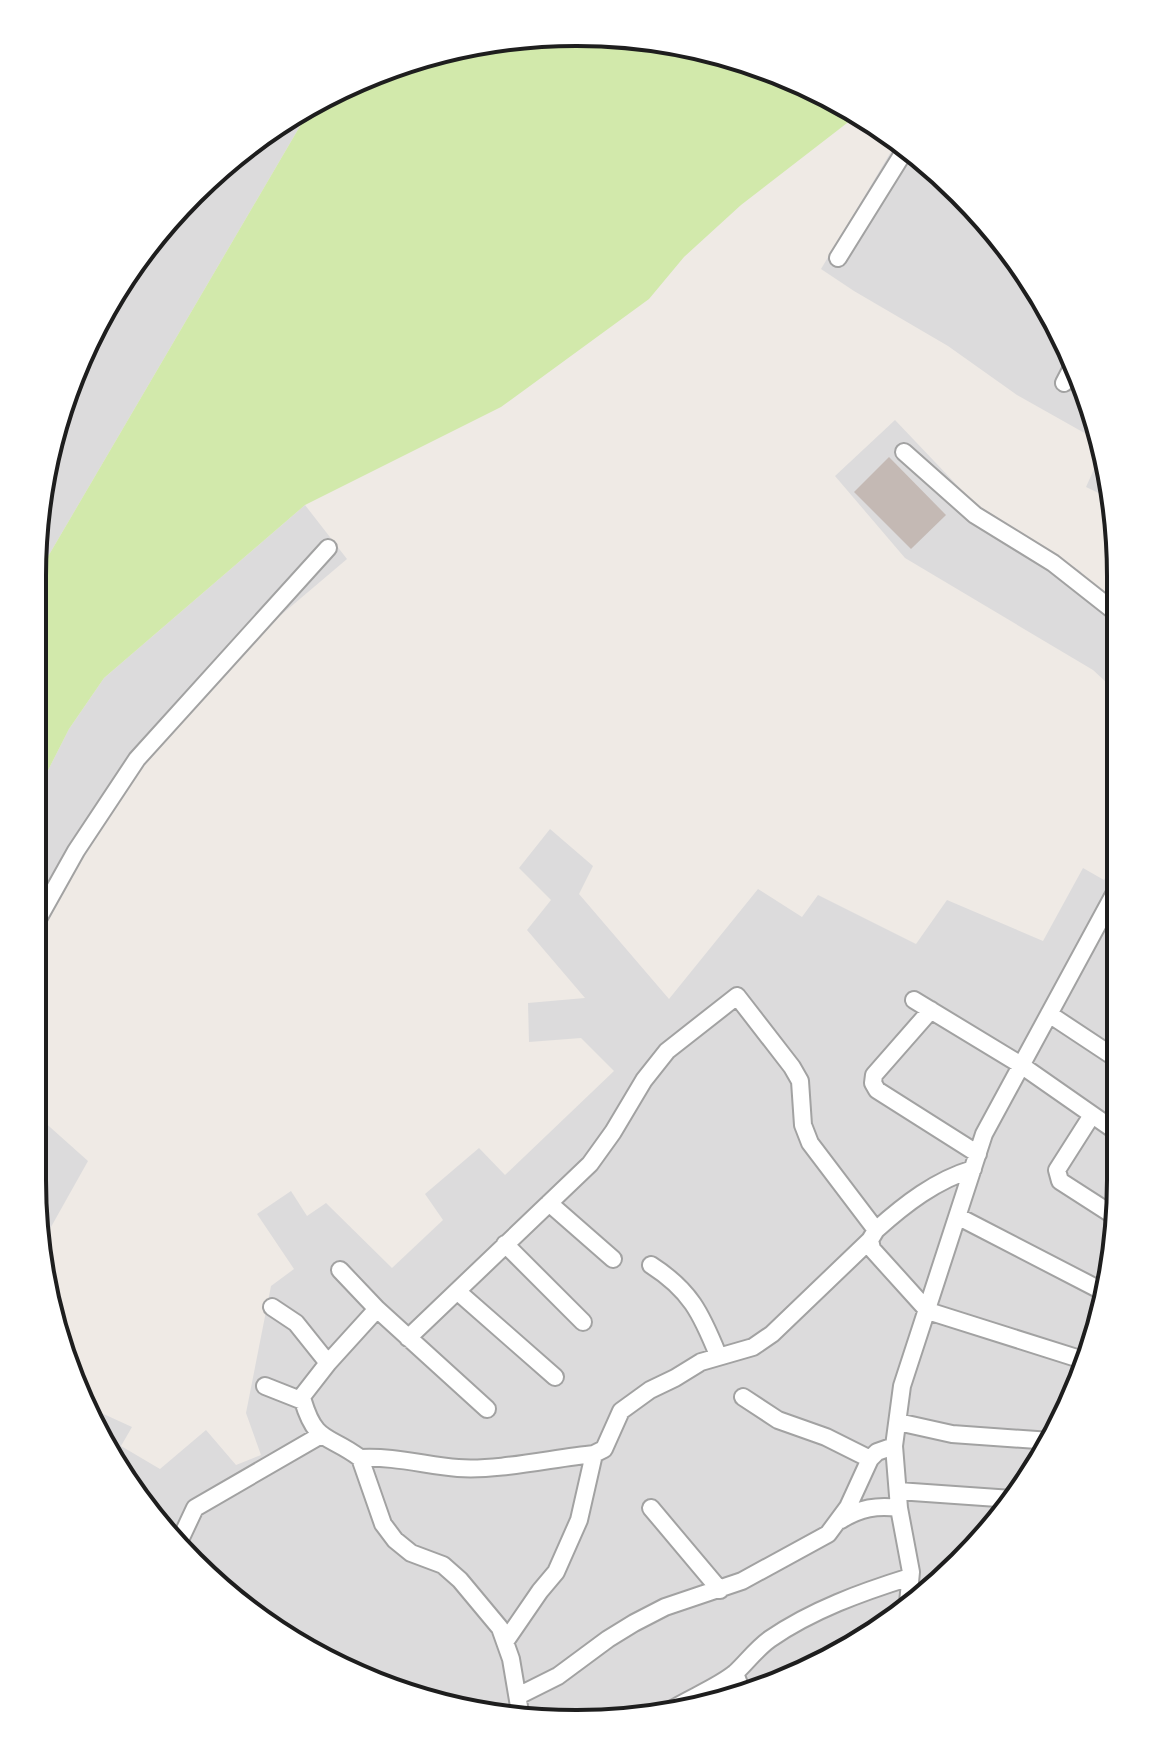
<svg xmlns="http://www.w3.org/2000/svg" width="1153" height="1756" font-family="Roboto,sans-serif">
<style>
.residential{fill:#dcdbdc}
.grass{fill:#d2e9ab}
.building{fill:#c4b9b4}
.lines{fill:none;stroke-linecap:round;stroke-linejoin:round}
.minor-casing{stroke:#a2a2a2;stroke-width:20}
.minor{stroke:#fff;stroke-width:16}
.rim{fill:none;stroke:#1e1e1e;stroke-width:4}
</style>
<rect width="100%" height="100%" fill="#efeae5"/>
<path class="residential" d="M316,100L310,109L36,577L37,505L88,336L167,217L245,144Z
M898,140L936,167L1009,245L1065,336L1104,444L1017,395L948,346L854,291L821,269Z
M895,420L973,502L1080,571L1103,598L1120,606L1119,694L1093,670L905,558L835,476Z
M1104,447L1113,500L1086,487Z
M305,505L347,559L255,637L140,762L81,855L34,940L35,796L69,729L104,678Z
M550,829L593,866L579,894L669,999L758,889L802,917L818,895L916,944L947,900L1043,941L1083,868L1104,880L1118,853L1116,1251L1065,1420L986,1539L849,1651L717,1706L540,1723L369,1683L245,1611L124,1482L86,1406L132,1427L121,1446L160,1469L206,1430L236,1465L261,1455L246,1413L271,1286L294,1269L257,1214L291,1191L307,1216L326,1203L392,1268L443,1220L425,1194L479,1148L505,1175L614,1071L581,1038L529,1042L528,1003L585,998L527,930L551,900L519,868Z
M32,1111L88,1161L42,1243L32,1179Z"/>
<path class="grass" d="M541,33L648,37L752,61L849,105L860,113L741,205L684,257L649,299L501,407L305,505L104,678L69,729L35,796L36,577L310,109L316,100L336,88L436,50Z"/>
<path class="building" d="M889,457L946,515L911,549L854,492Z"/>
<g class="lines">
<defs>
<path id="minor" d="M838,258L907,147
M1064,383L1075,362
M904,452L975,515L1053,563L1119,615
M34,926L76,851L137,759L328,548
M914,1000L1021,1065L1117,1132
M931,1010L874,1075L873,1083L877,1090L978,1154
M1049,1014L1117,1059
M1092,1115L1057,1170L1060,1181L1116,1217
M549,1203L613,1259
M959,1217L1104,1292
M876,1230C905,1204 936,1180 973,1169
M505,1244L583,1322
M651,1265C690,1290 701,1313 718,1355
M457,1291L555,1377
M272,1307L296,1323L328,1363L300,1399
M377,1309L487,1409
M408,1338L590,1164L613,1132L644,1080L667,1051L737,996L792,1067L800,1081L803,1125L810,1143L876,1230L870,1240L872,1249L928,1311L1083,1360
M328,1363L377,1309L340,1270
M265,1386L303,1401C316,1444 328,1434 360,1458L383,1524L395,1540L411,1553L443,1565L460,1580L500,1628L511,1659L521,1718
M743,1397L778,1420L826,1437L870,1459
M898,1422L952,1434L1051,1441
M360,1458C393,1456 425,1465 458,1468C498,1471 553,1458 594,1454L604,1449L621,1411L650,1390L675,1378L701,1362L753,1347L772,1334L870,1240
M898,1491L1012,1499
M651,1508L720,1590
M841,1520C860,1508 877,1505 899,1508
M179,1542L195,1508L321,1435
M908,1603L911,1572L899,1508L894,1446L902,1386L984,1134L1118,887
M505,1642L540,1591L556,1572L579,1520L594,1454
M735,1673L743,1695
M518,1696L558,1676L608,1639L634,1623L665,1607L742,1581L828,1534L848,1507L870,1459L877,1452L894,1446
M671,1710C690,1698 718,1687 735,1673C747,1662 756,1649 770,1639C812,1610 862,1592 910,1577"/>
</defs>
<use href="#minor" class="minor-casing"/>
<use href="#minor" class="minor"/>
</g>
<path d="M0 0H1153V1756H0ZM576 46H577A530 530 0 0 1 1107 576V1180A530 530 0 0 1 577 1710H576A530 530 0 0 1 46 1180V576A530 530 0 0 1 576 46Z" fill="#fff" fill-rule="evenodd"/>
<path class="rim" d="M576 46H577A530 530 0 0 1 1107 576V1180A530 530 0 0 1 577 1710H576A530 530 0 0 1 46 1180V576A530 530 0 0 1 576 46Z"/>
</svg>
